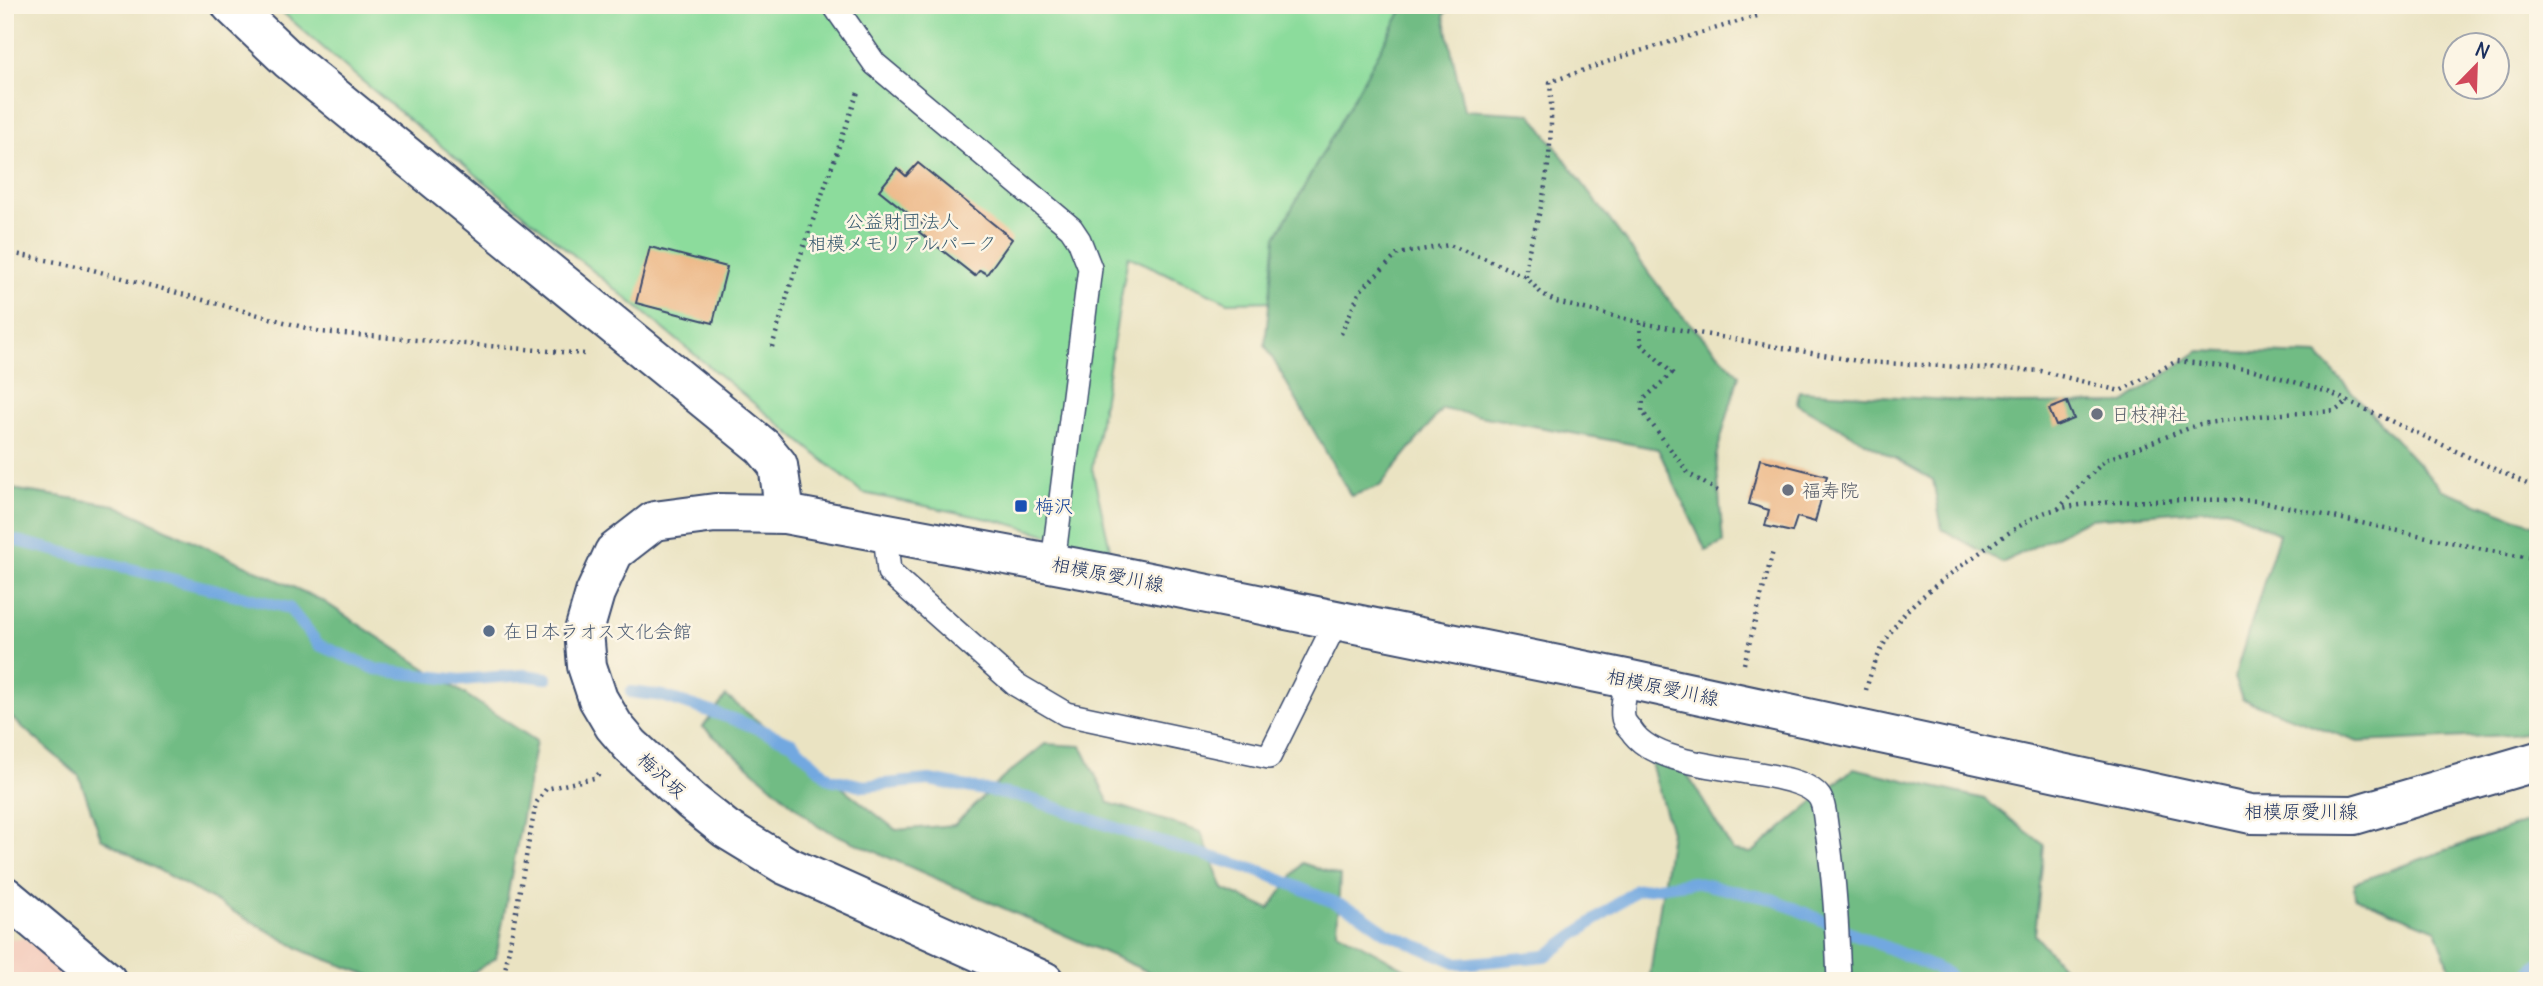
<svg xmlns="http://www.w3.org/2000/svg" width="2543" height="986" font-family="Delius,'Klee One',sans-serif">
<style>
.built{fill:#f5d2c2}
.green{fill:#8cdc9c;stroke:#54867d;stroke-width:2}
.forest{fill:#71bc84;stroke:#467671;stroke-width:2}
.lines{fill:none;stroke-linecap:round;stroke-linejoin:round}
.stream{stroke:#72a8e0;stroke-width:12}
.building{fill:#ecb583}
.lane-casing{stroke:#3a4a6d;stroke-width:26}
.street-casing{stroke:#3a4a6d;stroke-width:42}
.secondary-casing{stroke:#3a4a6d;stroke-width:42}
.primary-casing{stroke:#3a4a6d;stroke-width:42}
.path{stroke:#3a4a6d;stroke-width:4.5;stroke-dasharray:2 5;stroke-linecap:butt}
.lane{stroke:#fff;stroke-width:23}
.street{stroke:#fff;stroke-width:38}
.secondary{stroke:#fff;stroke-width:38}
.primary{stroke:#fff;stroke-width:38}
.worship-dot{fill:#6b7280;stroke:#fcf5e5;stroke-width:2.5}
.transit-dot{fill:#1a4fb4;stroke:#fcf5e5;stroke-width:2.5}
.service-dot{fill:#5c6f8a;stroke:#fcf5e5;stroke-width:2.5}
.labels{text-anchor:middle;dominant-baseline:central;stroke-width:5;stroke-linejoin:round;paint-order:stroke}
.park-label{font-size:19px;fill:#375a6e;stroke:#fcf5e5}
.worship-label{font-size:19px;fill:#5b616d;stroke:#fcf5e5;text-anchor:start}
.transit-label{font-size:19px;fill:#164399;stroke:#fcf5e5;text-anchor:start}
.street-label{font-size:19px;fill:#1b2f5e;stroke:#fcf5e5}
.service-label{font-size:19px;fill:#4e5e75;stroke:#fcf5e5;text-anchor:start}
</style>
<rect width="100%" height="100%" fill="#fcf5e5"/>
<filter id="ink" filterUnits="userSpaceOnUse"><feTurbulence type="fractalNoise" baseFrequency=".0143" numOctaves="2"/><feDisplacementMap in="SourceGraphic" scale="14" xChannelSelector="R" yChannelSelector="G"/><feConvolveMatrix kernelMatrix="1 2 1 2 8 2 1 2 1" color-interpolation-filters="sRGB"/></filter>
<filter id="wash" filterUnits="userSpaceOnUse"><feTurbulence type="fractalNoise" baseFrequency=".00686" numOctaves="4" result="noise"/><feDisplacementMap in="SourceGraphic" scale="28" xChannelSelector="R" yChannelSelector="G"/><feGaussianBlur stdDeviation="1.57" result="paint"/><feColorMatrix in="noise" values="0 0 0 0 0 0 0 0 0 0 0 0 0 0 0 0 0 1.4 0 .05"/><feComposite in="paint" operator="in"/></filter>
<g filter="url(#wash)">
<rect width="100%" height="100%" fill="#eae3c2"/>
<path class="built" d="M25,938L80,981H5V939Z"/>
<path class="green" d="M274,5H1407L1353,108L1282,301L1228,302L1128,256L1092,468L1111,553L1003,522L863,493L350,71Z"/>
<path class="forest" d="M1425,5H1450L1444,15L1464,110L1531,114L1675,308L1739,375L1716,456L1723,543L1706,551L1658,449L1442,409L1380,486L1351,496L1265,345L1276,237L1403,9Z
M2199,351L2318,355L2441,489L2538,526V731L2510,735L2358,742L2242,699L2234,678L2279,534L2226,508L2089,519L2002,563L1942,529L1933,480L1797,404L1799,391L2013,404L2124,403Z
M5,488L115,505L323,601L536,741L496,958L459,981H385L306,952L101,838L79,776L5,712Z
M726,696L896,830L954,825L1003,778L1045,744L1081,746L1109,803L1201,832L1223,889L1269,909L1302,863L1340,876L1337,931L1427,981H1169L819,827L703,727Z
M1674,752L1733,851L1752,853L1854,768L1984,799L2044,845L2035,935L2075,981H1649L1671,832L1651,763Z
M2538,820V981H2455L2436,930L2355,897L2354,883L2528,821Z"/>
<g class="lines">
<path class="stream" d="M5,538L289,608L319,645L378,670L460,680L524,675L547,678
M631,692L663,696L739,721L792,743L830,779L864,786L929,780L1028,798L1136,835L1260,871L1359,913L1387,933L1460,964L1546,956L1636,890L1693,882L1772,899L1947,973L1953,981
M2522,981L2538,965"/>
</g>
<g id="blocks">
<path class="building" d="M918,163L1012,239L987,274L980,270L975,276L919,232L924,226L879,190L897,168L906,176Z
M650,247L727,267L713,323L636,303Z
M2067,402L2074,419L2056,426L2049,409Z
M1760,459L1827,476L1815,522L1797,517L1792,532L1765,526L1769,510L1749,504Z"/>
</g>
</g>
<g filter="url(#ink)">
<use href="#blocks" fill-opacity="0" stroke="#3a4a6d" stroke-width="2"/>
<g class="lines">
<defs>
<path id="lane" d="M834,5L875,64L1071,228L1079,240L1090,268L1053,563
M885,532L889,572L1015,684L1066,714L1269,757L1337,620
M1627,679C1626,691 1621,706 1623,717C1623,721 1628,727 1631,730C1662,780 1804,762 1821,800C1825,808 1825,822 1827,831C1835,881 1837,930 1839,981"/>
<path id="street" d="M5,896L107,981"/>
<path id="secondary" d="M231,5L289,60L763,447L778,465L785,514"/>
<path id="primary" d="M1044,981L785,865L726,829L691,801L631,746L614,726L598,699L587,666L584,631L595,593L614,552L654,521L715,513L785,514L1104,573L1627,679L2251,814L2354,815L2538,761"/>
</defs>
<use href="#lane" class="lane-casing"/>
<use href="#street" class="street-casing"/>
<use href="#secondary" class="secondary-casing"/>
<use href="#primary" class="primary-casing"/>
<path class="path" d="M1757,16L1630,54L1550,82C1553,122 1550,163 1542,202C1537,227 1525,252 1526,277L1541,293L1556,302L1647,324L1863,362L2041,371L2120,391L2177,361L2254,370L2328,392L2538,489
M5,252L82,267L321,332L585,354
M1640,323L1641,344L1672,373L1643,400L1642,411L1689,474L1721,493
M1341,334L1360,291L1398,254L1449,245L1484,258L1526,277
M772,347L791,283L858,92
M2058,509L2105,460L2200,424L2266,415L2335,411L2349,401
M1744,664L1773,551
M1866,690C1872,665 1887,634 1904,614C1919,594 2023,519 2046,512C2081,502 2116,502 2152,501C2188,500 2223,499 2259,501L2506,554L2538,559
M503,981L536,803L546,789L594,778L602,771"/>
<use href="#lane" class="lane"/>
<use href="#street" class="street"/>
<use href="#secondary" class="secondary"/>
<use href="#primary" class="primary"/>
</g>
</g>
<g class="worship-dot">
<circle cx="2097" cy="414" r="7"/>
<circle cx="1788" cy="490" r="7"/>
</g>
<rect class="transit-dot" x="1014" y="499" width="14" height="14" rx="3.5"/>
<circle class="service-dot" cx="489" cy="631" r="7"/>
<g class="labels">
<g class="park-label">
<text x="902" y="221">公益財団法人<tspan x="902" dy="22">相模メモリアルパーク</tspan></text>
</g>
<g class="worship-label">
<text x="2111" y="414">日枝神社</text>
<text x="1802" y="490">福寿院</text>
</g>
<g class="transit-label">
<text x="1035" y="506">梅沢</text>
</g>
<g class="street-label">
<text transform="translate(1108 574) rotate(11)">相模原愛川線</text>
<text transform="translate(1663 687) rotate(12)">相模原愛川線</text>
<text transform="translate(662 775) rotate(42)">梅沢坂</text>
<text x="2301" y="811">相模原愛川線</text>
</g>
<g class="service-label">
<text x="503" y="631">在日本ラオス文化会館</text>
</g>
</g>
<rect width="2543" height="986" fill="none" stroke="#fcf5e5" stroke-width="28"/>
<g transform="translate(2476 66) rotate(23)"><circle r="33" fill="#fcf5e5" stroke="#a2a6af" stroke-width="2"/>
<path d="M0-5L12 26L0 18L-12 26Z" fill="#d1495b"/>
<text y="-10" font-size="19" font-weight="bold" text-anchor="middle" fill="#1b2f5e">N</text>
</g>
</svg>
